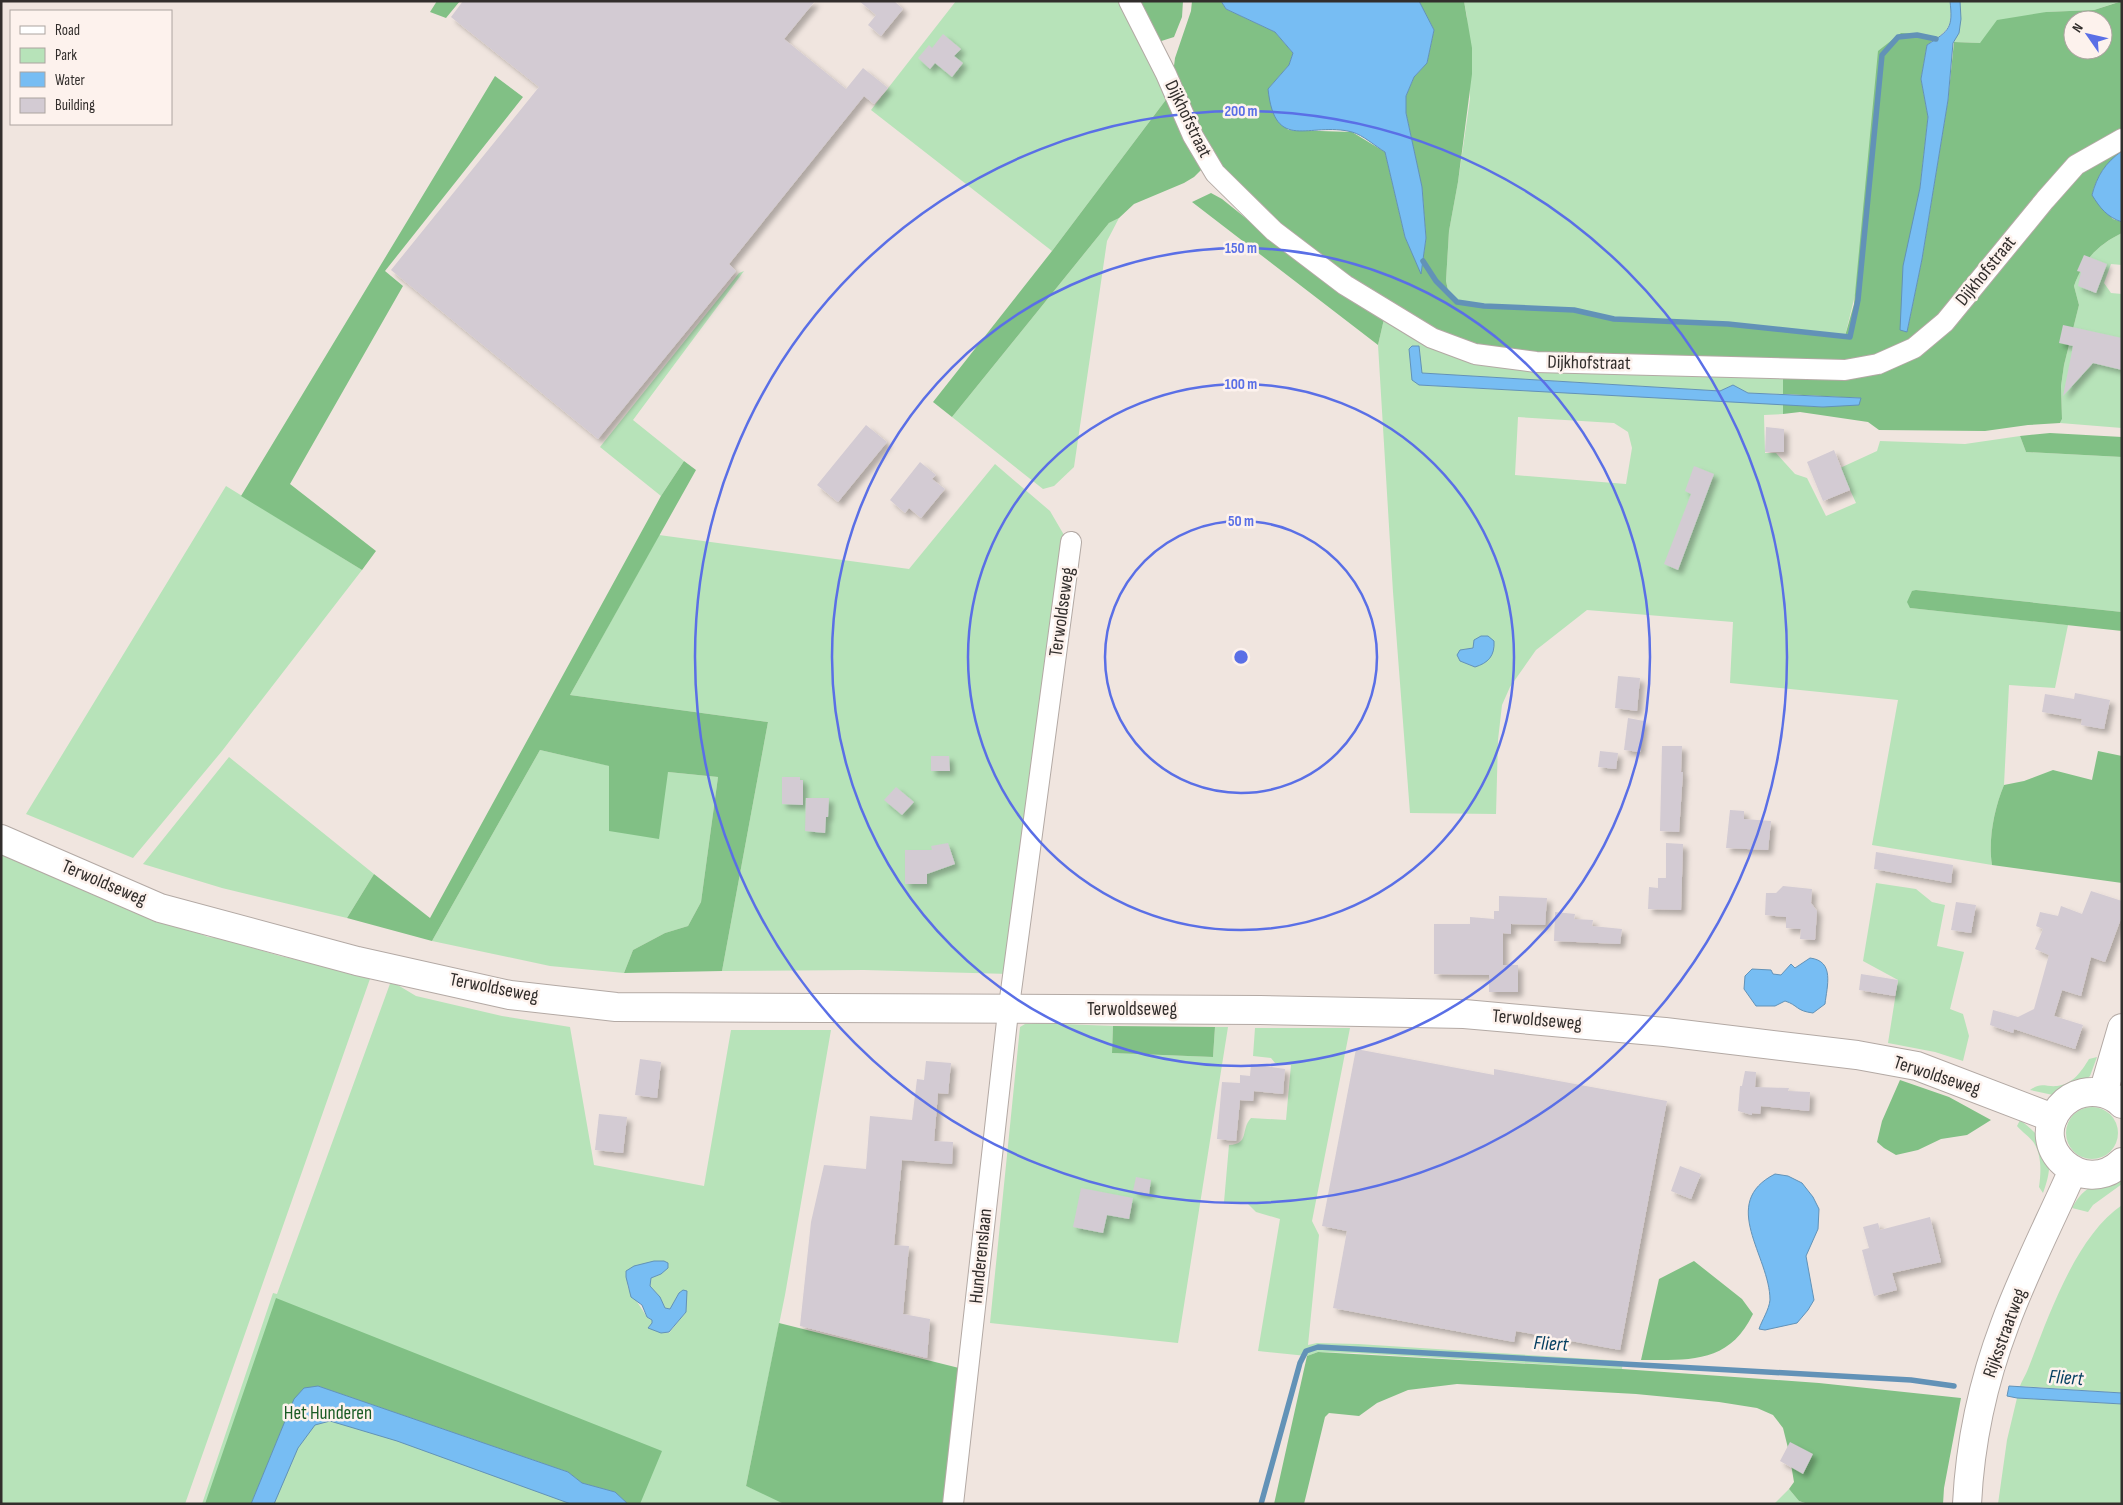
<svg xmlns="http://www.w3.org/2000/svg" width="2123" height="1505" font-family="'Sofia Sans Condensed',sans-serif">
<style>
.green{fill:#b7e3b9;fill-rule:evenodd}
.forest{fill:#81c085;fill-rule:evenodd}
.water{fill:#77bdf3;stroke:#6292b7}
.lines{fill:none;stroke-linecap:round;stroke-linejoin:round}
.stream{stroke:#6292b7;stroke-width:5.5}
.building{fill:#d3cbd3;filter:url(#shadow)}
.minor-casing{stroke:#b3a9a4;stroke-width:22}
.secondary-casing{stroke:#b3a9a4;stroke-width:30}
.primary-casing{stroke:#b3a9a4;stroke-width:30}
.minor{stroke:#fff;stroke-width:20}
.secondary{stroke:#fff;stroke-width:28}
.primary{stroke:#fff;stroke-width:28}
.ring{fill:none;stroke:#5a6fe6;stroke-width:2.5}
.labels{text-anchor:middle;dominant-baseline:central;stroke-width:5;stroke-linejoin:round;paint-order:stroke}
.street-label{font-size:19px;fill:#322e2c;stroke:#fdf2ed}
.park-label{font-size:19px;fill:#1a5b24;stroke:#fdf2ed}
.water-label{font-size:20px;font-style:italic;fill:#053f61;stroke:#fdf2ed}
.centre{fill:#5a6fe6;stroke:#fdf2ed;stroke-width:2.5}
.ring-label{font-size:15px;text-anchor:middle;font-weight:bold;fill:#5a6fe6;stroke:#fdf2ed;stroke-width:5;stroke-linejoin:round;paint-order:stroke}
</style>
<defs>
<filter id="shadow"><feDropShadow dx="4.5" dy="4.5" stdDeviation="2.5" flood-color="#0004"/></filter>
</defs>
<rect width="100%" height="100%" fill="#f0e5df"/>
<path class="green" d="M956,1H1118L1168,97L1052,251L871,110Z
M1464,1H1950C1952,22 1952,28 1934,40L1919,34L1845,336L1728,324L1614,319L1574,310L1484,306L1457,302L1449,295L1446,281L1449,231L1458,182L1470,99L1467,17Z
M1960,1H2121L2094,10L2046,12L1980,43L1954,42C1962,26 1958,17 1960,1Z
M1119,218L1107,241L1074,467L1054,486L1043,489L952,417L1109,223Z
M2122,233V265L2111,264L2104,283L2111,293L2122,294V428L2060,423L2062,419L2061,386L2064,365L2079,305L2074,286C2083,261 2097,245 2122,233Z
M744,271L633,420L684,461L661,496L600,447L739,273Z
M1384,319L1783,376V394L1748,393L1733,385L1720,391L1421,373L1419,346V385L1783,404V414L1764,415L1765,453H1776L1795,474L1807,478L1826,516L1856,503L1840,468L1877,451L1880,441L1965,444L2020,436L2026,452L2122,457V612L1916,590L1910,608L2068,625L2055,688L2009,685L2004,785C1994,809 1988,840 1992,865L1872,845L1898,700L1730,683L1733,622L1587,610L1536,650L1510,687L1502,705L1498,740L1496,814L1410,813L1393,592L1378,345ZM1518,417L1614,423L1628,432L1632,448L1626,484L1515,475ZM1473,648L1475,667L1460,661V650Z
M995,464L1050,511L1064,535V550L1009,974L864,970L722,971L768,722L570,695L659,535L909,569Z
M226,486L362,570L222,751L133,858L26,814Z
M540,750L610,766L609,831L668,772L718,777L701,902L688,926L665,933L633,950L624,973L550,966L432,941Z
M229,757L374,874L347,918L222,888L143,864Z
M1,852L208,937L219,938L280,956L371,976L185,1504H1Z
M1876,883L1916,889L1932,902L1945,905L1937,946L1964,952L1950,1009L1963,1014L1969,1036L1963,1061L1935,1052L1888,1043L1898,980L1863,961Z
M391,981L416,996L502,1016L570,1027L594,1165L704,1186L731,1030H831L785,1295L746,1486L789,1504H202L273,1293L277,1294ZM626,1271L661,1274L651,1278L650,1286L660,1297L665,1308L670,1309L679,1293L686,1312L669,1333L648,1328L652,1323V1320L647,1317L628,1288Z
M1037,1023L1113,1026L1112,1053L1213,1057L1215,1027H1228L1178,1343L990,1323L1020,1027L1025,1024Z
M1255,1028H1350L1312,1221L1319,1235L1308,1345L1317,1343L1358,1344L1623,1361L1622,1369L1356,1353L1318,1352L1307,1356L1258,1351L1280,1219L1256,1212L1248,1204L1224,1202L1229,1145C1250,1144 1240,1130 1251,1118L1286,1120L1291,1065L1275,1063L1271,1058L1253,1056Z
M2097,1057L2090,1076L2081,1085L2053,1095L2030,1090C2041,1082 2045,1087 2057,1086C2073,1084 2081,1072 2089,1059Z
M2066 1133a26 26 0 1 1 52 0a26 26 0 1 1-52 0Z
M2020,1120C2049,1142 2056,1158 2043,1193L2039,1187C2041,1173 2042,1156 2034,1143C2030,1137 2022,1132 2017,1126Z
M2122,1173V1184L2093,1205L2088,1212L2072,1208C2084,1185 2100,1182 2122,1173Z
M2122,1205V1393L2020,1386C2022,1380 2026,1375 2028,1369C2048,1318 2075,1237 2122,1205Z
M2017,1398L2122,1404V1504H1998L2007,1440Z
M1789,1489L1799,1501L1808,1504H1774Z"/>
<path class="forest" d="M437,1H460L446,18L430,12Z
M1136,1H1183L1182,17L1174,37L1155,43Z
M1192,1H1221L1226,9L1275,32L1293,53L1289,65L1268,89L1288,130L1352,132L1385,152L1405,237L1421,273L1426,238L1422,188L1406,113V96L1414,77L1427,63L1434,30L1419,1H1464L1472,48V74L1458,182L1449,231L1446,281L1449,295L1456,302L1484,306L1574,310L1614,319L1728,324L1845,336L1854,304L1878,51L1901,33L1919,34L1934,40L1927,45L1921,79L1928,117L1920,188L1907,332L1922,259L1948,100L1954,42L1980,43L1997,20L2046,12L2094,10L2122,1V130L1940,318L1914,337L1888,352L1845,363L1543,358L1460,342L1379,299L1301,241L1235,185L1210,150L1173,74L1175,58L1191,11ZM2073,20H2103V50H2073Z
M495,76L523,97L385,271L403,286L290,484L376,551L362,570L241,496Z
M1168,97L1203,168L1194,177L1184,183L1134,204L1119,218L1109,223L952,417L933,402L1052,251Z
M2122,146V151C2106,163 2097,175 2092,195L2113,219L2122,222V233C2097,245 2083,261 2074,286L2079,305L2064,365L2061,386L2062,419L2060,423L2028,425L1985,431L1879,430L1868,422L1800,412L1783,414V404L1823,407L1861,398L1783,394V376L1893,366L2073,178Z
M1211,193L1222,199L1309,269L1384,319L1378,345L1192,202Z
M2050,433L2122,437V457L2026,452L2020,436Z
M684,461L696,470L570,695L768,722L722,971L624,973L633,950L665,933L688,926L701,902L718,777L668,772L659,839L609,831V766L540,750L432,941L347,918L374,874L430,918L661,496Z
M1916,590L2122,612V631L1910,608L1907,602L1912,591Z
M2098,751L2122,756V883L1992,865C1988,840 1994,809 2004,785L2024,781L2053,770L2092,780Z
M1113,1026L1215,1027L1213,1057L1112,1053Z
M1900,1080L1949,1097L1991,1120L1967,1135L1941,1139L1918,1150L1896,1155L1884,1148L1877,1142L1882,1121Z
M1694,1261L1742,1299L1753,1314C1729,1364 1689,1360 1641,1360L1659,1279Z
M276,1298L662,1451L640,1504H628L615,1492L582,1483L568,1472L318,1386L281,1431L251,1504H205Z
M779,1323L959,1368L945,1504H784L746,1486Z
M1318,1352L1622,1369L1819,1383L1961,1398L1944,1488L1943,1504H1808L1799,1501L1789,1489L1794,1482L1789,1452L1783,1428L1773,1415L1757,1408L1719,1402L1636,1394L1457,1384L1408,1390L1377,1403L1359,1416L1329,1413L1325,1417L1304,1504H1274L1307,1356Z"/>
<path class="water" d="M1221,1H1419L1434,30L1427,63L1414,77L1406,96V113L1422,187L1426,238L1421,274L1405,237L1385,152C1375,146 1363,135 1352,132C1309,121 1275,154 1268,89L1289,65L1293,53L1275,32L1226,9Z
M1950,1H1960L1961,19L1959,33L1953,43L1948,100L1922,259L1907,332L1900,330L1903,266L1920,188L1928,117L1921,79L1927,45C1950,30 1953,28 1950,1Z
M2122,151V222C2107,217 2100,208 2092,195C2097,176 2105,163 2122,151Z
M1412,346H1419L1422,373L1720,391L1733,385L1748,393L1861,398L1859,405L1823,407L1419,385L1412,380L1409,349Z
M1481,636H1488L1494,641C1495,656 1488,663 1475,667L1460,661L1457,655L1460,650L1473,648L1474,640Z
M1810,958C1835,961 1827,986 1825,1004L1813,1013C1796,1011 1798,1005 1785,1001L1775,1006H1756L1744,989L1745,976L1752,969L1771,970L1773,974L1781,975L1791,964L1795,968Z
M1775,1174L1788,1176L1802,1183L1813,1197L1819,1209L1818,1229L1806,1256L1814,1300L1808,1310L1797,1323L1765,1330L1759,1329C1762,1320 1769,1310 1770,1300C1770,1256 1718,1203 1775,1174Z
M654,1261H664L668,1263V1268L661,1274L651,1278L650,1286L660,1297L665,1308L670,1309L679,1293L683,1290L687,1291L686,1312L669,1332L661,1333L648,1328L652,1323V1320L647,1317L642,1305L631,1297L626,1277V1271L634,1266Z
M318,1386L568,1472L582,1483L615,1492L628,1504H571L397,1441L330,1421L315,1425L298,1448L274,1504H251L294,1399L304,1388Z
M2009,1386L2122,1393V1404L2017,1398L2007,1396Z"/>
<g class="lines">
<path class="stream" d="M1423,261L1436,281L1457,302L1484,306L1574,310L1614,319L1728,324L1850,337L1858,300L1882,55L1898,37L1917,35L1936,39
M1261,1504L1300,1363L1306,1351L1318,1347L1911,1380L1954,1386"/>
</g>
<path class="building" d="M463,1H815L784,39L846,89L863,68L888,88L874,104L864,96L729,264L736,271L598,439L391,270L539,87L451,17Z
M859,1H894L903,9L881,36L868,25L876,15Z
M943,34L961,49L954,56L963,63L952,77L935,63L930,69L918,58L929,45L932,48Z
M2084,255L2107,264L2096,293L2078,286L2081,272L2077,271Z
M2063,325L2122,338V370L2093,363L2063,396L2073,346L2059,343Z
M866,425L887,442L838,502L817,485Z
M1766,427L1784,429V452H1765Z
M1834,450L1850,490L1823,501L1807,462Z
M920,462L936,475L932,479L945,489L921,518L909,508L905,513L890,500Z
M1694,466L1714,474L1678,570L1664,564L1691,494L1685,491Z
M1618,676L1640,678L1637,711L1615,708Z
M2075,693L2110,700L2104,729L2081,725L2082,719L2042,712L2045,694L2074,699Z
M1628,718L1644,721L1640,752L1624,750Z
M1662,746H1682L1681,772H1683L1679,832L1660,831Z
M1600,751L1618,753L1616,769L1598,767Z
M931,756H949L950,771H931Z
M782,777H800V780H803V805L782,804Z
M896,787L914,802L902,815L884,800Z
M806,798H829L828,817H826L825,833L805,831Z
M1730,810L1744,811V819L1771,821L1768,850L1726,848Z
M948,843L955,864L927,874V884H905V850H932L931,846Z
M1666,843L1683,844L1681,910L1648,909L1649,887L1658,888V878H1666Z
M1876,852L1953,865L1951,883L1874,869Z
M1783,886L1812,889L1811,903L1817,911L1815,940L1800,939L1801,929L1786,928V917L1765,915L1766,893H1776Z
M2091,891L2122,901V916L2105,962L2091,957L2081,996L2062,990L2054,1016L2083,1025L2075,1049L2014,1029L2013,1033L1990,1025L1993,1010L2018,1017L2034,1009L2049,955L2035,949L2043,929L2036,926L2040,912L2058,916L2061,906L2082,914Z
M1499,896L1547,898L1545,925L1511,924V934L1503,933V965H1518V992H1489V975L1434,974V924H1470V917L1494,919V911H1499Z
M1956,902L1976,905L1971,933L1951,930Z
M1555,912L1575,914L1574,919L1593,920L1592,926L1622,929L1620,944L1554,941Z
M1861,974L1898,980L1895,996L1859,990Z
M1356,1049L1494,1075V1069L1667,1101L1620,1350L1516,1331L1514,1342L1333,1308L1347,1231L1322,1226Z
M640,1059L661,1062L657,1098L635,1095Z
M926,1061L951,1063L948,1094L938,1093L934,1141L953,1142L952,1164L902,1160L894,1245L909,1246L903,1314L930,1319L927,1358L800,1326L811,1222L824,1165L866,1169L870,1116L912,1120L917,1079L924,1080Z
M1251,1064L1285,1069L1283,1094L1254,1091L1253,1101L1240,1100L1236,1141L1217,1139L1222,1082L1240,1083V1075L1250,1076Z
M1745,1071L1756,1072L1755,1087L1789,1088L1788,1091L1810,1092L1809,1111L1761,1106L1760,1114L1752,1113V1115L1738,1111L1740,1086H1742Z
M599,1114L627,1117L623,1153L595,1150Z
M1680,1166L1701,1174L1691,1199L1671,1191Z
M1136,1177L1151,1180L1149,1194L1133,1191Z
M1081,1188L1133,1198L1129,1219L1107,1215L1103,1233L1073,1227Z
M1930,1217L1941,1262L1892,1273L1897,1290L1874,1296L1862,1250L1869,1248L1863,1227L1878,1223L1880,1230Z
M1790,1442L1813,1454L1803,1474L1780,1461Z"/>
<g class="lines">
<defs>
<path id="minor" d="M1129,1L1166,74L1193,136L1215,173L1274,231L1345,285L1432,338L1475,354L1536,362L1845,370L1878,364L1914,348L1945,322L2045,200L2076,165L2122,139
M953,1504L1007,1021L1071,542"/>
<path id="secondary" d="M1,839L160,908L357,961L510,995L616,1007L1260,1010L1464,1014L1665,1032L1857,1055L1917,1066L2053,1118"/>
<path id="primary" d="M2103,1093L2122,1028
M2122,1104C2112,1094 2097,1090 2083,1093C2074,1095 2066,1100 2060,1107C2026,1147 2084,1199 2122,1162
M1967,1504C1970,1443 1983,1382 2005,1324C2024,1272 2050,1222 2073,1170"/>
</defs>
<use href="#minor" class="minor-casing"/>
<use href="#secondary" class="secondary-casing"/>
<use href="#primary" class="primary-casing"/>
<use href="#minor" class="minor"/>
<use href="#secondary" class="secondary"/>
<use href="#primary" class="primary"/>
</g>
<g class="ring">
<circle cx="1241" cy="657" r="136"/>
<circle cx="1241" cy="657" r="273"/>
<circle cx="1241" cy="657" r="409"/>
<circle cx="1241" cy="657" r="546"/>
</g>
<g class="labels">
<g class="street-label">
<text transform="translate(1188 119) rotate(64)">Dijkhofstraat</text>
<text transform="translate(1986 271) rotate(-51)">Dijkhofstraat</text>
<text transform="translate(1589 363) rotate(1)">Dijkhofstraat</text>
<text transform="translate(1062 612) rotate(-82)">Terwoldseweg</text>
<text transform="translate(104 883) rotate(23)">Terwoldseweg</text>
<text transform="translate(494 988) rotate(11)">Terwoldseweg</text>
<text x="1132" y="1009">Terwoldseweg</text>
<text transform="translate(1537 1020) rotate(5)">Terwoldseweg</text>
<text transform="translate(1937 1076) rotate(18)">Terwoldseweg</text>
<text transform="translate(981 1256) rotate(-84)">Hunderenslaan</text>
<text transform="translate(2005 1333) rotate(-70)">Rijksstraatweg</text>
</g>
<g class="park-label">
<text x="328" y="1413">Het Hunderen</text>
</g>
<g class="water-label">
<text transform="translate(1551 1344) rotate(3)">Fliert</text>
<text transform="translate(2066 1378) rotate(4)">Fliert</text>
</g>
</g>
<circle cx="1241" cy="657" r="8" class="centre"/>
<g class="ring-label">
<text x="1241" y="116">200 m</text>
<text x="1241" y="253">150 m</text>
<text x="1241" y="389">100 m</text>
<text x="1241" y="526">50 m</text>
</g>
<rect width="2123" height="1505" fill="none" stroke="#322e2c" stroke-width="5"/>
<rect x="10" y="10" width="162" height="115" fill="#fdf2ed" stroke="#aca4a0"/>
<rect x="20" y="26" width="25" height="8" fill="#ffffff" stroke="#aca4a0"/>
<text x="55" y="35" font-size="15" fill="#322e2c">Road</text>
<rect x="20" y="48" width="25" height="15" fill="#b7e3b9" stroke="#aca4a0"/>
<text x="55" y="60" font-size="15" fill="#322e2c">Park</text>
<rect x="20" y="72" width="25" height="15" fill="#77bdf3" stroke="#aca4a0"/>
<text x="55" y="85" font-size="15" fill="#322e2c">Water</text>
<rect x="20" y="98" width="25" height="15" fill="#d3cbd3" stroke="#aca4a0"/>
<text x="55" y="110" font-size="15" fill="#322e2c">Building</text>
<g transform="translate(2088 35) rotate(304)"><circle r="24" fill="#fdf2ed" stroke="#aca4a0"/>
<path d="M0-4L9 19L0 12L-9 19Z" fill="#5a6fe6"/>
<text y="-8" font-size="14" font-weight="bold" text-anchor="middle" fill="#322e2c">N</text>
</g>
</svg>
